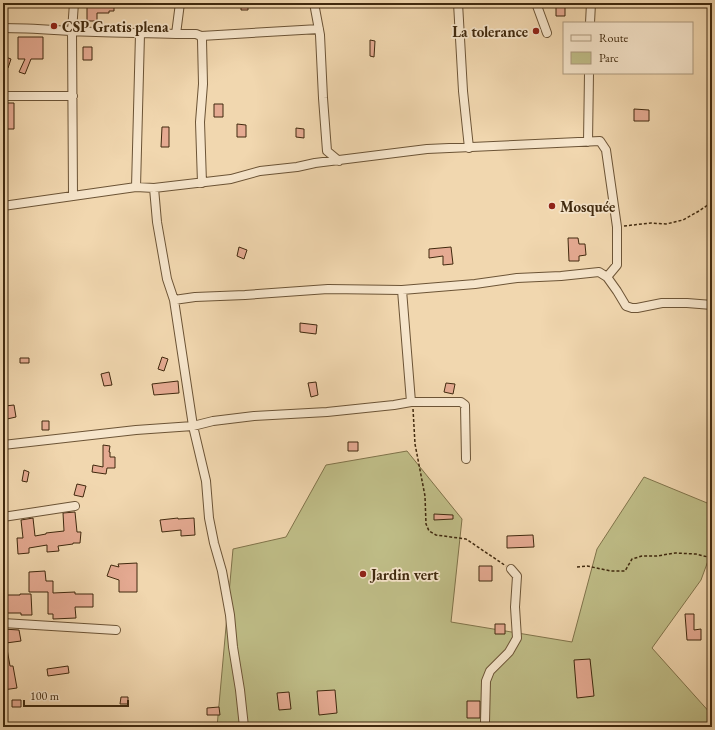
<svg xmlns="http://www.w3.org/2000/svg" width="715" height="730" font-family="'EB Garamond',serif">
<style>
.green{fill:#bfbd87;stroke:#80734a}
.building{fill:#e5aa92;stroke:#40290e}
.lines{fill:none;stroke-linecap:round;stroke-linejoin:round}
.minor-casing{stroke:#6c5436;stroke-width:10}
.path{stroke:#40290e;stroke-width:1.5;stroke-dasharray:3 2;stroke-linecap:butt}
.minor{stroke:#f6e5cb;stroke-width:8}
.poi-dot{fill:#8f2418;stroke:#f6e5cb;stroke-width:1.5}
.labels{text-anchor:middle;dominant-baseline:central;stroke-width:3.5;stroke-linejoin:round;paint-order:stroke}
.poi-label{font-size:15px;font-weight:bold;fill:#40290e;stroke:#f6e5cb;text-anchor:start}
</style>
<rect width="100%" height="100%" fill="#f1d7af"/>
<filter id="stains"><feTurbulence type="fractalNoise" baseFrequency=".005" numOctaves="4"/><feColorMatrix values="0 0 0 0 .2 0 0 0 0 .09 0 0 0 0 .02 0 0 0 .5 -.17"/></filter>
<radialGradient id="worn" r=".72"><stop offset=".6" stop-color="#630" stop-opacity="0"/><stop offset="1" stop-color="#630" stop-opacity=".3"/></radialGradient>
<path class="green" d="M407,451L462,519L451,622L572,642L597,549L644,477L712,505V550L701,580L652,648L712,715V727H217L233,549L286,537L326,465Z"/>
<path class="building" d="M87,3H114V11H109V13H97V21H87Z
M241,3H248V10H241Z
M556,7H565V16H556Z
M18,37H43V59H31L25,74L19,72L25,59H18Z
M370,40L375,41L374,57L370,56Z
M83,47H92V60H83Z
M3,56L11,59L8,68L3,66Z
M3,103H14V129H4Z
M214,104H223V117H214Z
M634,109L649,110V121H634Z
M237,124L246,125V137H237Z
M162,127H169V147H161Z
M296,128L304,129V138L296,137Z
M568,238H578L579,244H585L586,255L579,256V261H569Z
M239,247L247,250L244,259L237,256Z
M451,247L453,264L443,265V256L429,258V249Z
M300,323L317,325L316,334L300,332Z
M162,357L168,359L164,371L158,369Z
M20,358H29V363H20Z
M109,372L112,385L104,386L101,374Z
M178,381L179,393L154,395L152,384Z
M316,382L318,395L311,397L308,383Z
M446,383L455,384L453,394L444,392Z
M14,405L16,417L7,419L5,406Z
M42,421H49V430H42Z
M348,442H358V451H348Z
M103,445L110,446L109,452H110V457H115V468H107L106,474L92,472L93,465L103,467Z
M24,470L29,472L27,482L22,481Z
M77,484L86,486L83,497L74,495Z
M75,512L77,532H81L80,543H73V544L58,546L59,551L47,552V545L29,548V553L18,554L17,538H23L21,520L33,518L35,536L46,534V533L64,531L63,513Z
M434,514L453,515V519L434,520Z
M178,518V519L194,518L195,535L181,536V530L162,532L160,520Z
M533,535L534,547L507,548V536Z
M137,563V592H119V580L107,576L111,565L119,567L118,564Z
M479,566H492V581H479Z
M45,571L46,581H53V593L75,592V594H93V607H75L76,618L53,619V614H48V592H29V572Z
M20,594H31L32,615H21V613H7V606H3V595H20Z
M685,614H694V630L701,629V640H687Z
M495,624H505V634H495Z
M3,629L19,630L21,641L6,643L10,666H13L17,688L3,690Z
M590,659L594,696L577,698L574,660Z
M68,666L69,673L48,676L47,669Z
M335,690L337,713L319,715L317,691Z
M289,692L291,709L279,710L277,693Z
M121,697H128V704H120Z
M12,700H21V707H12Z
M467,701H480V718H467Z
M219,707L220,715H207V708Z"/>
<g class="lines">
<defs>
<path id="minor" d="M180,3L176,34H196L201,36L202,40L203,84L200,122L202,183
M314,3L320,35L323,98L327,151L339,161
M458,3L463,91L469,148
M536,3L547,33
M590,23L591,3
M3,28C34,28 65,31 96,32C123,33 149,33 176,34
M201,36L319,29
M3,96H73
M588,142L589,73
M136,187L140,34
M154,188L157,222L167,279L174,300L193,426L206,481L209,518L214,543L222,571L230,615L233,647L240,690L244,727
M73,196L72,31L74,3
M3,206L136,187L154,188L231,179L260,171L297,167L315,163L427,149L600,141L606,150L617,227V265L607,277
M402,290L411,402
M174,300L195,297L245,295L328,289L402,290L475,284L517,278L561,276L599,272L607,277L617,291L626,306L632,308H637L662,303H687L712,305
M3,445L136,430L193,426L213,421L254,416L327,412L394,405L411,402H461L465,405L466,459
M3,517L75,506
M3,623L116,630
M487,727L485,722L486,681L490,671L509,652L517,638L515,607L517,576L511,569"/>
</defs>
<use href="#minor" class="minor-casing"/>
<path class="path" d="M624,226L651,223L666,224L683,220L699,211L712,202
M413,409L415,444L425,496L426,524L429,531L436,535L466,539L506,566
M577,567L587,566L611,571H625L632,559L642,556H657L675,553L696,554L712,558"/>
<use href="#minor" class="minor"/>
</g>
<g class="poi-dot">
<circle cx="54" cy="26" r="4"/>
<circle cx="536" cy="31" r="4"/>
<circle cx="552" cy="206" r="4"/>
<circle cx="363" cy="574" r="4"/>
</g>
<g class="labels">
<g class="poi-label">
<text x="62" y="26">CSP Gratis plena</text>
<text x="528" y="31" text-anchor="end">La tolerance</text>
<text x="560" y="206">Mosquée</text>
<text x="371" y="574">Jardin vert</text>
</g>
</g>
<rect width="715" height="730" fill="none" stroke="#f1d7af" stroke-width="16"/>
<rect x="4" y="4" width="707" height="722" fill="none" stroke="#40290e" stroke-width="2"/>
<rect x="8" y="8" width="699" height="714" fill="none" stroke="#40290e"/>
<rect x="563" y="22" width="130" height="52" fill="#f6e5cb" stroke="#ad9a7f"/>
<rect x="571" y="35" width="20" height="6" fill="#f6e5cb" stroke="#ad9a7f"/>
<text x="599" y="42" font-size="12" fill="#40290e">Route</text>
<rect x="571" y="52" width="20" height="12" fill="#bfbd87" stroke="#ad9a7f"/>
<text x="599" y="62" font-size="12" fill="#40290e">Parc</text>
<path d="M24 700v6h104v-6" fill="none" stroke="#40290e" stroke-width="2"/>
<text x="30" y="700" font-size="12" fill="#40290e" stroke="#f6e5cb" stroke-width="3" paint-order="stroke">100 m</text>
<rect width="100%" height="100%" filter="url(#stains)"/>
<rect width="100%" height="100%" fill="url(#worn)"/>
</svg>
